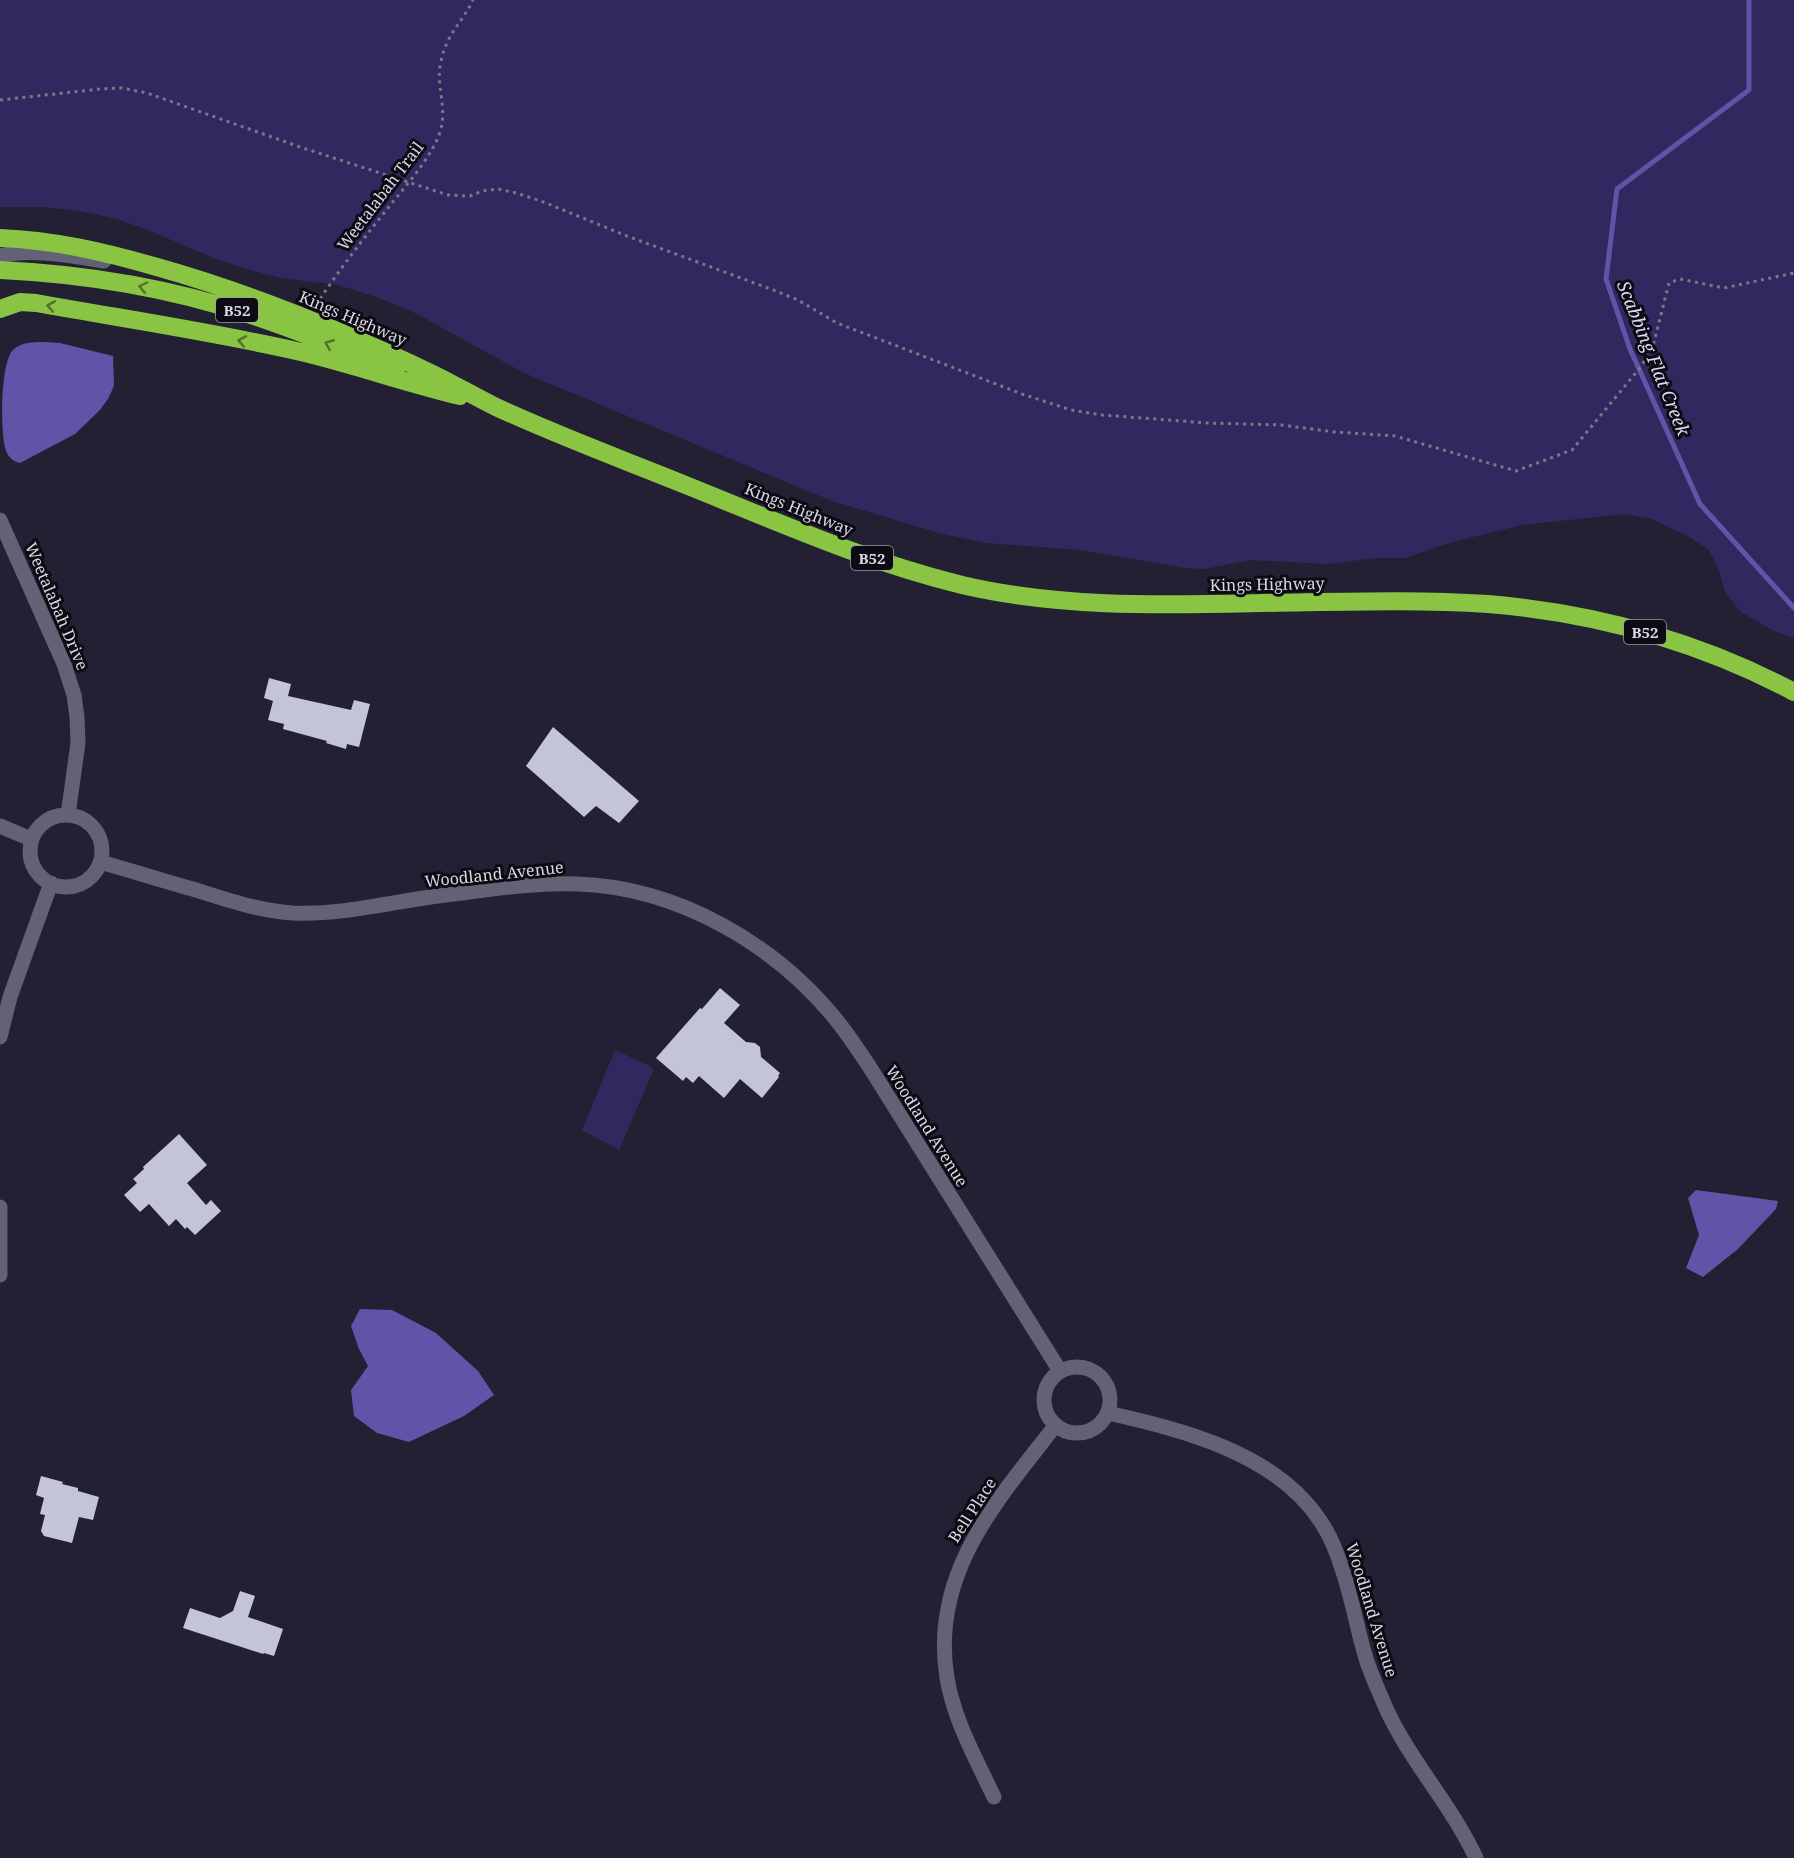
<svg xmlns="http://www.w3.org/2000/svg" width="1794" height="1858" font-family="'Noto Serif',serif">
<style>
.green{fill:#31285f}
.water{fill:#5f54a7}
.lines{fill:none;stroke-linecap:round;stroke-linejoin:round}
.stream{stroke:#5f54a7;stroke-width:5}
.building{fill:#c3c3da}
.path{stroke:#7a7887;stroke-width:3;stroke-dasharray:3 4.5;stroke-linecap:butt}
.minor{stroke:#626175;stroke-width:15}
.highway{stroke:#89c543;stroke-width:18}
.oneway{stroke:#51712d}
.labels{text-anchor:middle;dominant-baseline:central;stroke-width:6;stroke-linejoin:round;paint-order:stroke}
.shield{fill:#0c0b13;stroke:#9b9aa5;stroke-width:1.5}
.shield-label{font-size:15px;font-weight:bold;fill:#d8d7e3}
.street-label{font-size:16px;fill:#d8d7e3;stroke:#0c0b13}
.water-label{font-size:18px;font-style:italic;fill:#dbdaf2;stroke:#0c0b13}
</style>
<rect width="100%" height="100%" fill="#222032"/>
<path class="green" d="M0,0H1794V638L1774,631L1741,612L1725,592L1718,568L1709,550L1688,536L1651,519L1625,514L1522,525L1449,543L1405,558H1377L1327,564L1250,560L1205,569L1185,568L1080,550L985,543L939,533L832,501L524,373L417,314L379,298L338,285L281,278L254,271L216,259L148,230L117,219L79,211L42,207H0Z
M615,1050L650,1066L653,1071L619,1150L582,1130Z"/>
<path class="water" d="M44,342L60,343L113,356L114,386L108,399L99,411L75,434L20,463C13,461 9,458 6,451C0,434 0,363 13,350C21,342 33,342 44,342Z
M1696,1190L1778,1201L1776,1209L1738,1249L1703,1277L1686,1268L1699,1235L1688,1198Z
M360,1309L392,1310L436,1333L478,1371L494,1395L464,1416L409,1442L377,1433L354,1416L351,1390L368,1366L359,1349L351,1326Z"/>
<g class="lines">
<path class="stream" d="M1749,0V90L1617,189L1606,279L1630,349L1700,504L1794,608"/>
</g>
<path class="building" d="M269,678L291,684L288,696L351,710L354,700L370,704L359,747L347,744L346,749L326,743L327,741L283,729L284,724L268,720L273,701L264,698Z
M553,727L639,801L619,823L596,806L584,817L526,766Z
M720,988L740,1005L724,1023L746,1042L755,1043L760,1047L761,1057L780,1073L778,1076L779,1077L762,1098L740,1079L724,1098L699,1076L693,1083L686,1077L683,1081L656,1058L700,1008L702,1009Z
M179,1134L207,1165L187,1183L206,1205L211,1200L221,1211L195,1235L187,1227L185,1229L176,1219L169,1226L149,1204L140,1212L124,1195L137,1183L133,1179L144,1169L143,1167Z
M41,1476L63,1482L62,1484L78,1488V1491L99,1497L93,1520L79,1517L72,1543L44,1536L41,1531L45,1515L40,1514L44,1498L36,1495Z
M240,1591L255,1596L248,1617L283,1629L274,1656L264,1653L263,1654L183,1628L190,1608L220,1618L233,1611Z"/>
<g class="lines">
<path class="path" d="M0,100L100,89L122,88L147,93L303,148L448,195L470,196L482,191L498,189L516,193L541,201L627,236L776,291L798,300L837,323L1022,394L1071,410L1102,415L1208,423L1281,425L1335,432L1395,436L1516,471L1572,450L1639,369L1652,350L1669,283L1680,279L1724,288L1794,273
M316,305C337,273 360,243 384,213C401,191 421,170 434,146C453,111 434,92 441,61C447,33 462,23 473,0"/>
<path class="minor" d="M0,256C33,248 72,256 104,261
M0,520L64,664L74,695L77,717L78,743L68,815
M30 851a36 36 0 1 1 72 0a36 36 0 1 1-72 0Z
M0,826L31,839
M100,862C132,871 164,881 196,890C227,900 260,911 293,913C346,915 394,901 446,895C489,890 533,882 577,884C677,887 776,944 838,1022C849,1036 859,1051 869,1066L1060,1371
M0,1037L10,997L51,883
M0,1207V1275
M1044 1400a33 33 0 1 1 66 0a33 33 0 1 1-66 0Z
M1108,1413C1183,1430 1276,1453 1321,1522C1331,1537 1338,1555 1343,1572C1352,1599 1357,1628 1365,1655C1370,1673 1378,1689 1385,1706C1409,1760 1451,1804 1476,1858
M994,1797C976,1759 954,1720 947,1678C930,1574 996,1502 1055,1426"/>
<path class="highway" d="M0,238C54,240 105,252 157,267C253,294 347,333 437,376C457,386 476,397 496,407C558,436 624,460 688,486C778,522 867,562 962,585C1060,608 1162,605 1262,603C1337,602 1414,599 1488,604C1595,613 1700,642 1794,692
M0,270C85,274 170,288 251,315C300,331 348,351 396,370
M0,309L20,302L36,303C124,319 214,332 301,352C355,365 406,383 460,396"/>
</g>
<defs><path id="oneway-chevron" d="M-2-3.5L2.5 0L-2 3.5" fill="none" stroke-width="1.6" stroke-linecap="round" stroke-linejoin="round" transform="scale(1.5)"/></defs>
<g class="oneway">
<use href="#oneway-chevron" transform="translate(143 287) rotate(-168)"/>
<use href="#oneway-chevron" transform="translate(51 306) rotate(-170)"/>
<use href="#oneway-chevron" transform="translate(242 341) rotate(-170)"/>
<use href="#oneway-chevron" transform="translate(329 344) rotate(-158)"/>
</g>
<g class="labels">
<g class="shield">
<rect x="216" y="298" width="42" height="24" rx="4.5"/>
<rect x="851" y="546" width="42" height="24" rx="4.5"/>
<rect x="1624" y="620" width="42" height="24" rx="4.5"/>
</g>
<g class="shield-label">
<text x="237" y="310">B52</text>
<text x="872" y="558">B52</text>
<text x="1645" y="632">B52</text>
</g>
<g class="street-label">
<text transform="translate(380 196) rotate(-53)">Weetalabah Trail</text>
<text transform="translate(353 318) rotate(23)">Kings Highway</text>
<text transform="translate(799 509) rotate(22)">Kings Highway</text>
<text transform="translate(1267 584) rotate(-1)">Kings Highway</text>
<text transform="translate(57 606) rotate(67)">Weetalabah Drive</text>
<text transform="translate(494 874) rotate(-6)">Woodland Avenue</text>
<text transform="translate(927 1126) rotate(58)">Woodland Avenue</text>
<text transform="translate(972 1510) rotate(-57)">Bell Place</text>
<text transform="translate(1372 1610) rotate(73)">Woodland Avenue</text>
</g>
<g class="water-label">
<text transform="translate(1654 358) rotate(68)">Scabbing Flat Creek</text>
</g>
</g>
</svg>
